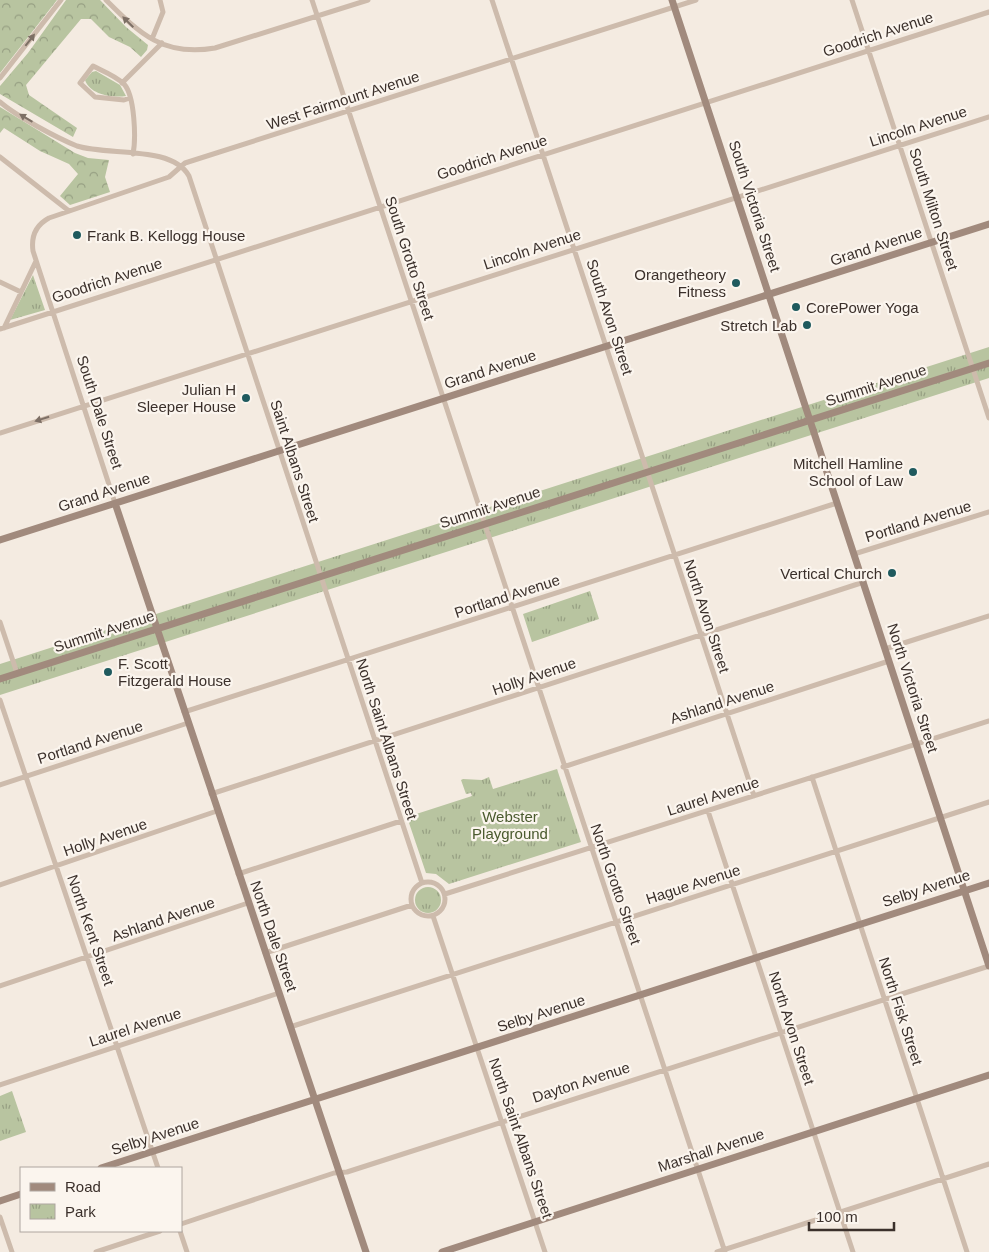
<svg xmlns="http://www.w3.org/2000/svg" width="989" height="1252" font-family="Helvetica,sans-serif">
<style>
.forest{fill:url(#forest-crowns)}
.park{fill:url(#park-tufts)}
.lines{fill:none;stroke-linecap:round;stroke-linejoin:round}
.street{stroke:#cdbbac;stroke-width:5}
.secondary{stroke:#a18a7d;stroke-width:7}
.oneway{fill:#7d6f65}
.poi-dot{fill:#1f5a5e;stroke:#fbf5ee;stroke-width:2}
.labels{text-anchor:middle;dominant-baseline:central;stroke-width:4.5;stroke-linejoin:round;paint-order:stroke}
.street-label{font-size:15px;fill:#3b302b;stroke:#fbf5ee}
.poi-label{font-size:15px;fill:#3b302b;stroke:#fbf5ee;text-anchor:end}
.park-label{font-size:15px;fill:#4a5a2e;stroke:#fbf5ee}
</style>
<defs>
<pattern id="forest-crowns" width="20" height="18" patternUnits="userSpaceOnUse" patternTransform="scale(1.25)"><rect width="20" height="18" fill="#b8c4a0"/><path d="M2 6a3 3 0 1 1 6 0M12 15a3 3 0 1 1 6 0" fill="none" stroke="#97a083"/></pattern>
<pattern id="park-tufts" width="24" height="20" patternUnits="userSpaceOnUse" patternTransform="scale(1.25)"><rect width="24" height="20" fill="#b8c4a0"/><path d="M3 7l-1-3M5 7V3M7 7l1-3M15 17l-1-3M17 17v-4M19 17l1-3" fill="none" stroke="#97a083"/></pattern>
</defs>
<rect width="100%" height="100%" fill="#f4ebe1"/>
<path class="forest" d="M0,0H57L0,73Z
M66,0H100L126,27L148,45L147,50L141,57L130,47L109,37L91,19H81L26,85L29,95L77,128L73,137L0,94V86L28,53Z
M0,107L75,153L88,158L109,160L105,177L110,192L70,205L60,196L78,174L69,164L40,151L4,128L0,133Z"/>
<path class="park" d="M96,71L120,85L126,96C113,98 90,95 85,80L92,72Z
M33,275L45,310L10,320Z
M989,347V378L0,695V664Z
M590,591L599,619L532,642L523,614Z
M557,769L581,842L449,884L436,874L426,873L407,817L472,796L471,793L466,794L461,780L463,779L482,780L489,777L493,789Z
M415 900a13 13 0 1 1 26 0a13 13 0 1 1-26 0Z
M12,1091L26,1132L0,1141V1096Z"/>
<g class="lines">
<path class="street" d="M106,0C140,34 164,57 215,48L368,0
M312,0L725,1252
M492,0L754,796
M852,0L989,418
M152,39L163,12L160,0
M0,78L61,0
M122,83L162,43
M130,98L124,100L95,97L80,83L93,66C103,71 116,76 124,84C135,96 136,139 133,154
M0,102C16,116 57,138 77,146C108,156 172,145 189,176L422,883
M0,157L69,211
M0,282L21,292
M4,328L36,261
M0,329L989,12
M0,433L989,117
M115,503L33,251C31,237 36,225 49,218L169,177L185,163L696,0
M854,554L989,512
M0,622L17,673
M885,649L989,616
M0,700L158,1168
M184,712L837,503
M563,767L889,661
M812,777L967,1252
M0,785L188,723
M211,794L864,582
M708,811L853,1252
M238,874L401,821
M411 899a17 17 0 1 1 34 0a17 17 0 1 1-34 0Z
M0,885L217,811
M445,894L989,721
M433,916L545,1252
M265,953L412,905
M0,986L248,903
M290,1027L989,802
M0,1085L279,993
M0,1217L12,1252
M181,1224L334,1173L347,1172L989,966
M180,1231L187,1252
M96,1252L160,1231
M717,1252L989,1164"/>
<path class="secondary" d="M672,0L989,966
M115,503L366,1252
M0,540L989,224
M0,679L989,363
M101,1168L989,883
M0,1201L21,1194
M442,1252L989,1075"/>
</g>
<defs><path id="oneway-solid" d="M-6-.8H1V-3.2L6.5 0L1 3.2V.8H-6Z" transform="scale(1.25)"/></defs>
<g class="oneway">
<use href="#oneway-solid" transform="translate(128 22) rotate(-135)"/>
<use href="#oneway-solid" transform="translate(30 40) rotate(-52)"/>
<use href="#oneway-solid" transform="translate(26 118) rotate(-149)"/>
<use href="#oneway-solid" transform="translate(42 419) rotate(162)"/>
</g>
<g class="poi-dot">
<circle cx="77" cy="235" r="5"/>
<circle cx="736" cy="283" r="5"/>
<circle cx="796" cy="307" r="5"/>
<circle cx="807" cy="325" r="5"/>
<circle cx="246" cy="398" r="5"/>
<circle cx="913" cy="472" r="5"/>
<circle cx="892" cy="573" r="5"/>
<circle cx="108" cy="672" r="5"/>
</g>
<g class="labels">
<g class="street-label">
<text transform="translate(878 34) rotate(-18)">Goodrich Avenue</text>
<text transform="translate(343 100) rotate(-18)">West Fairmount Avenue</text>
<text transform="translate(918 126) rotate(-18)">Lincoln Avenue</text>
<text transform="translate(492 157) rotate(-18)">Goodrich Avenue</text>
<text transform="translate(755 206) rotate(72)">South Victoria Street</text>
<text transform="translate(934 209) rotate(72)">South Milton Street</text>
<text transform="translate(876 246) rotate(-18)">Grand Avenue</text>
<text transform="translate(532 249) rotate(-18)">Lincoln Avenue</text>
<text transform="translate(410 258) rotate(72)">South Grotto Street</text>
<text transform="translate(107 280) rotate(-18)">Goodrich Avenue</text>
<text transform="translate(610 317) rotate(72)">South Avon Street</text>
<text transform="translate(490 369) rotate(-18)">Grand Avenue</text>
<text transform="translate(876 385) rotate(-18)">Summit Avenue</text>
<text transform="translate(100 412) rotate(72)">South Dale Street</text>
<text transform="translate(295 461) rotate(72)">Saint Albans Street</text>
<text transform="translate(104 492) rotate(-18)">Grand Avenue</text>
<text transform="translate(490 507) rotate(-18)">Summit Avenue</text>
<text transform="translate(918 521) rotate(-17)">Portland Avenue</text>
<text transform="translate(507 596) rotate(-18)">Portland Avenue</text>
<text transform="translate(707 616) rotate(72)">North Avon Street</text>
<text transform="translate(104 631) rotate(-18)">Summit Avenue</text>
<text transform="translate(534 676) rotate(-19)">Holly Avenue</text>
<text transform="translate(913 688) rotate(72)">North Victoria Street</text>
<text transform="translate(722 702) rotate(-18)">Ashland Avenue</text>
<text transform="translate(387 739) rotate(72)">North Saint Albans Street</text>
<text transform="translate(90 742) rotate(-18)">Portland Avenue</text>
<text transform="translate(713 796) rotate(-18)">Laurel Avenue</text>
<text transform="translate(105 837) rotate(-19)">Holly Avenue</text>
<text transform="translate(616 884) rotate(71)">North Grotto Street</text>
<text transform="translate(693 884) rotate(-18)">Hague Avenue</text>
<text transform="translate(926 888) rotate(-18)">Selby Avenue</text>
<text transform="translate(163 919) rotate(-19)">Ashland Avenue</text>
<text transform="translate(91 930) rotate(71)">North Kent Street</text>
<text transform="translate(274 936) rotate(71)">North Dale Street</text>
<text transform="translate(901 1011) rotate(72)">North Fisk Street</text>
<text transform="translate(541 1013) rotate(-18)">Selby Avenue</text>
<text transform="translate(135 1027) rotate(-18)">Laurel Avenue</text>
<text transform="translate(792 1028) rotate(72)">North Avon Street</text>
<text transform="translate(581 1082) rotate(-18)">Dayton Avenue</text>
<text transform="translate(155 1136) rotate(-18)">Selby Avenue</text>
<text transform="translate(521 1138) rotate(71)">North Saint Albans Street</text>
<text transform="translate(711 1150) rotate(-18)">Marshall Avenue</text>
</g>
<g class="poi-label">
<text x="87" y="235" text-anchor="start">Frank B. Kellogg House</text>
<text x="726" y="274">Orangetheory<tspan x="726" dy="17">Fitness</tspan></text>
<text x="806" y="307" text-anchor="start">CorePower Yoga</text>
<text x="797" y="325">Stretch Lab</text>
<text x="236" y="389">Julian H<tspan x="236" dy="17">Sleeper House</tspan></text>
<text x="903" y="463">Mitchell Hamline<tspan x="903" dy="17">School of Law</tspan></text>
<text x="882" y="573">Vertical Church</text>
<text x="118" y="663" text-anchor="start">F. Scott<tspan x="118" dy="17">Fitzgerald House</tspan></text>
</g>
<g class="park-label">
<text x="510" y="816">Webster<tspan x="510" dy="17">Playground</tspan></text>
</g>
</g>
<rect x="20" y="1167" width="162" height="65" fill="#fbf5ee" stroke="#aea6a0"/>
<rect x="30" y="1183" width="25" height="8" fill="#a18a7d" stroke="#aea6a0"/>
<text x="65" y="1192" font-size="15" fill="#3b302b">Road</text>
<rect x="30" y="1204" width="25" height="15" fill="url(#park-tufts)" stroke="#aea6a0"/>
<text x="65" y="1217" font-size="15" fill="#3b302b">Park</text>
<path d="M809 1222v8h85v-8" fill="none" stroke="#3b302b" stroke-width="2.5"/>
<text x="816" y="1222" font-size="15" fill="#3b302b" stroke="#fbf5ee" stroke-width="4" paint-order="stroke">100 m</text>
</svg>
